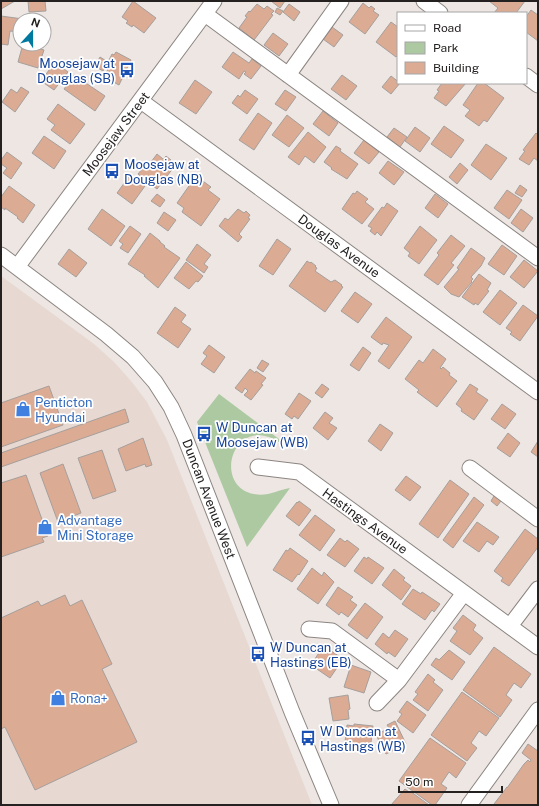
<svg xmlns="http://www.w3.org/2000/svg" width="539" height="806" font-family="'Public Sans',sans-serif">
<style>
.built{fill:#e7d8d1}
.green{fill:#acc9a1}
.building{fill:#dbab94;stroke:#a69f9c}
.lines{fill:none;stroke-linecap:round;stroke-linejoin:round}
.minor-casing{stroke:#8c8582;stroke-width:17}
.minor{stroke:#fff;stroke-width:15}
.labels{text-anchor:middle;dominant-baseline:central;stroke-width:3.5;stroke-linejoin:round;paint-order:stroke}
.transit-label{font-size:13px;fill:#164399;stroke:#fff;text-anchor:start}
.street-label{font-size:13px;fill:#242120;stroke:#fff}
.shop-label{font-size:13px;fill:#366cbe;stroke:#fff;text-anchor:start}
</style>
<rect width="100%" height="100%" fill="#ede6e2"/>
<path class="built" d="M1,276L94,344L114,362L131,381L147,402L167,440L312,805H1Z"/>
<path class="green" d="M219,394L283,442L282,444C235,410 210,485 254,494C267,497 278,490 290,488L247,547L197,422Z"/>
<path class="building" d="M1,1H15L1,9Z
M28,1H45L46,11L29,12Z
M133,1L156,18L144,33L133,25L132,27L126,23L128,21L122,17Z
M271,1H285L280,8Z
M489,1H525L516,13H494L498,8Z
M363,3L369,8L371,6L375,9L373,11L379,15L365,34L349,22Z
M257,4L264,9L267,6L274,11L271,14L273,15L254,40L239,28L247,17L245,16L249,11L250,12Z
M289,4L300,12L294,21L283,12Z
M277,8L283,11L280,15L275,12Z
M531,10L538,15V41L526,32V17Z
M1,16L23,19V20H20V32L10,31L8,45L1,44Z
M391,22L398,27V55L396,57L376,42Z
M332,27L343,35L334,47L323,39Z
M273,33L288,44L279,56L264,45Z
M23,44L44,50L38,68L18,62Z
M116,52L131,60L119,85L104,77L112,61L109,60L112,54L114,55Z
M233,52L249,63L252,59L261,66L251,79L244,74L246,72L244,71L239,79L222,67Z
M100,57L108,62L103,71L95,66Z
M55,62L68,72L54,90L41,81Z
M74,75L105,96L95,111L64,89Z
M342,75L357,86L346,100L331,89Z
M391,76L400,83L391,94L382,87Z
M195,80L212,92L196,114L179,103Z
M442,83H466L446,106L434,98L439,91L437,90Z
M478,83H484L504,98L487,122L484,120L479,126L465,116L470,110L463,105Z
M21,87L29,92L15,112L2,102L11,89L17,93Z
M245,90L258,99L247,114L232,103L238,95L240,97Z
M285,90L296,97L286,111L275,104Z
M58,104L85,124L70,144L51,130L55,125L47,119Z
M323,111L338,123L329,136L313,124Z
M258,113L272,123L254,150L239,140Z
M287,115L304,128L289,147L272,135Z
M444,126L464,140L451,158L431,144Z
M415,127L430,138L420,152L405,141Z
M394,128L407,137L400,147L387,137Z
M308,132L326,147L314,163L305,156L299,165L288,157Z
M536,133L538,135V161L534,158L529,165L519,159L525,151L523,150Z
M44,136L66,151L54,169L32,153Z
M364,140L379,152L369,164L354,153Z
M486,144L507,158L491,180L471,165Z
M336,146L341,149L340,151L358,164L347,179L331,169L332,168L324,162Z
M7,152L22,163L11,179L3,173L7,168L1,164V160Z
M157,154L163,159L166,156L171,160L169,163L174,167L157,189L138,174L143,168L145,170Z
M388,161L404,172L394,185L379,173Z
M460,163L468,170L457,184L449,177Z
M130,175L145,186L132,204L117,193Z
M196,176L211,187L208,190L220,199L201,226L182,212L184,208L177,203Z
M520,185L527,190L522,197L515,193Z
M9,186L35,205L23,223L17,218L18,217L5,208V210L1,207V197Z
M507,190L522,200L509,219L494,208Z
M357,191L368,199L365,202L374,209L362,224L342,209L353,193L355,194Z
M157,194L165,200L160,207L151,201Z
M435,194L448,204L438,218L425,208Z
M387,203L398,211L381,236L377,232L375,235L370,231L372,228L368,226L382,207L384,208Z
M102,209L125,226L111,246L88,229Z
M238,209L244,213L246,211L250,215L248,218L250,219L239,234L242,237L238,242L219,226L225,218L228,220Z
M521,209L533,218L523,232L511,223Z
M164,212L176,220L168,231L157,223Z
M130,226L141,234L128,253L120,248L123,244L119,241Z
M420,226L437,240L419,264L408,256L410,253L404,248Z
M150,233L160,241V242L165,246L164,247L180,258L158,288L144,276L145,275L128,264Z
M451,235L465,246L451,263L454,265L438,285L424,275L439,255L437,253Z
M277,239L291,249L273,275L259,266Z
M197,244L211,255L204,264L208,267L204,273L186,260Z
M502,245L517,256L504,275L488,264Z
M471,248L485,258L481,266L471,277L473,279L471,281L472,282L459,297L451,294L444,287L459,269L457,268Z
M69,249L87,263L76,277L58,264Z
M524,260L538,271L524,288L510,277Z
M307,261L310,263L311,262L316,266L315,267L317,268L315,271L331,282L335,280L342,285L341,286L343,287L325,312L289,286Z
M186,262L203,276L198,282L196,281L189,289L174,278Z
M479,274L491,283L487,290L489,291L478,305L475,303L474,305L462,297Z
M500,290L517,303L500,325L483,312Z
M355,292L372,304L358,323L341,311Z
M523,305L538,316L520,341L510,334L512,332L506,328Z
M175,307L186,315L181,322L191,329L178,348L157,333Z
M386,317L412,337L389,369L378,361L389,345L383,343L382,345L371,337Z
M209,345L225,357L214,373L201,364L207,356L203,353Z
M363,347L371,353L359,371L350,365Z
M433,349L446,359L440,368L441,369L443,367L450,373L449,375L457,381L437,407L417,392L419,390L405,379L419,360L423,363Z
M262,360L269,364L263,372L257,368Z
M250,369L255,373L256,371L266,378L261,384L263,385L251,400L244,395L248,391L245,388L242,393L235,388Z
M322,384L329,389L322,398L315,393Z
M470,384L478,389L476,392L488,400L474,420L461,411L462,409L456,404Z
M49,386L63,425L1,447V403Z
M299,393L311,401L298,419L294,416L292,419L285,414Z
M502,404L516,414L505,429L491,419Z
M125,409L129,422L1,467V453Z
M325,412L333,418L329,423L337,428L328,440L313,428Z
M380,424L393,433L381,451L368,441Z
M508,433L520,443L510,457L497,448Z
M143,438L152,465L146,467L145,464L126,471L118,449Z
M538,441V457L531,452Z
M102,450L116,491L93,499L78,458Z
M63,464L81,513L58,522L40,473Z
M26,475L48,536L42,538L44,542L1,557V483Z
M406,476L421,487L410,501L395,490Z
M450,480L469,494L438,538L419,524Z
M494,496L501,501L497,506L491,501Z
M474,497L484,505L453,548L443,540Z
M299,501L311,510L299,526L286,516L297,502L298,503Z
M315,515L335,530L320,551L299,535Z
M477,522L499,537L493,545L487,541L479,552L463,541Z
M525,529L538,539V547L509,586L501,581L503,578L494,571Z
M340,538L345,542L347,540L359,549L345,567L327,555Z
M290,548L308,561L299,575L298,574L292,582L273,570L286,550L288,551Z
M364,557L367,559L368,557L384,568L372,584L354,571Z
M312,568L322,576L324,572L334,582L318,604L297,589Z
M394,569L405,578L403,580L411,586L401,600L382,585Z
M338,587L353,597L350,600L357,605L348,617L341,612L339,615L326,605Z
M413,589L421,594L422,592L440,604L434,612L432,610L425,620L402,604Z
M65,595L70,606L82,600L112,664L102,669L137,742L35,790L5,727L1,729V618L38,601L41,606Z
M365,603L383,617L367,639L348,625Z
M463,615L476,625L473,630L483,638L470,655L450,641L457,631L453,628Z
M395,630L408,639L395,657L388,652L387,654L375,644L383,633L389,638Z
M494,647L531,674L521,688L514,683L506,695L512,700L500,717L463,690Z
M322,648L329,652L330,650L343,659L330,678L311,665Z
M449,650L465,662L452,680L431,665L436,658L439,660Z
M351,665L371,672L364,693L344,687Z
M428,674L435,680L433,682L443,690L428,711L413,700L418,694L415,692Z
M462,692L499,718L486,736L479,731L471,743L477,748L467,761L431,735Z
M348,695L350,709L348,710L349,719L333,721L329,698Z
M407,701L426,715L413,733L397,721L402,714L399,712Z
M395,721L406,744L386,754L376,735L389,728L387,725Z
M354,724L373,726L370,750L358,749V751L344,750L347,725L354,726Z
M430,738L466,763L456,778L449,772L441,784L447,788L435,805H432L399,781Z
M528,744L538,751V805H495L494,804L507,787V788L524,764L528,760L530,762L531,760L522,753Z
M405,789L409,792L410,791L429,805H391Z"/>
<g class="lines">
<defs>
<path id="minor" d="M424,1L440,13
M205,14L538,258
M288,75L341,1
M526,76L538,85
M141,101L538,392
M1,255L106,334L133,357L155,382L171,407L184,435L292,712L331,805
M17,267L214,1
M258,467L299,472L538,647
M470,468L538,519
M510,626L538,589
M309,629L332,631L399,680
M377,703L399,680L464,593
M469,805L538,710"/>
</defs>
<use href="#minor" class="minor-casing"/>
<use href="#minor" class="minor"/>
</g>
<defs>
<symbol id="bus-bare" viewBox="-9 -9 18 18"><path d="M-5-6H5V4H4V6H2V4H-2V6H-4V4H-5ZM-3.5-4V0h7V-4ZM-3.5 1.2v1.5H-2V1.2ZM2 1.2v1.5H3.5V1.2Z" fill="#1a4fb4" stroke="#fff" stroke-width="2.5" paint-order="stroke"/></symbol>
<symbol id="shop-bare" viewBox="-9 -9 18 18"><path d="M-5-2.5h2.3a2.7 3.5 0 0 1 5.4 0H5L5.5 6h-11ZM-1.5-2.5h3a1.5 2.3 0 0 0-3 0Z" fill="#3f7fe0" stroke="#fff" stroke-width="2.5" paint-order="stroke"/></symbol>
</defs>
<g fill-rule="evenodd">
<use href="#bus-bare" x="116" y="59" width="22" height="22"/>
<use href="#bus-bare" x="101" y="160" width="22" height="22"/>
<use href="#shop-bare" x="12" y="398" width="22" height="22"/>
<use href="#bus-bare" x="193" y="423" width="22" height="22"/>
<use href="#shop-bare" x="34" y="516" width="22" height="22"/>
<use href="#bus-bare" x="247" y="643" width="22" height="22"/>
<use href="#shop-bare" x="47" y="687" width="22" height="22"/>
<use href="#bus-bare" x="297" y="727" width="22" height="22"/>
</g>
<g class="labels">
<g class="transit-label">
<text x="115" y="63" text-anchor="end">Moosejaw at<tspan x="115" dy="15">Douglas (SB)</tspan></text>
<text x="124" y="164">Moosejaw at<tspan x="124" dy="15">Douglas (NB)</tspan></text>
<text x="216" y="427">W Duncan at<tspan x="216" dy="15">Moosejaw (WB)</tspan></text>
<text x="270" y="647">W Duncan at<tspan x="270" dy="15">Hastings (EB)</tspan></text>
<text x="320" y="731">W Duncan at<tspan x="320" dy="15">Hastings (WB)</tspan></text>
</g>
<g class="street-label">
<text transform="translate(116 134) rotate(-53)">Moosejaw Street</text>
<text transform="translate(339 246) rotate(36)">Douglas Avenue</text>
<text transform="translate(209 499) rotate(69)">Duncan Avenue West</text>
<text transform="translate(365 521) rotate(36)">Hastings Avenue</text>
</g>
<g class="shop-label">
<text x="35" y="402">Penticton<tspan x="35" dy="15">Hyundai</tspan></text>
<text x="57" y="520">Advantage<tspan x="57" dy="15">Mini Storage</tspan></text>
<text x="70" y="698">Rona+</text>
</g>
</g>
<rect width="539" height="806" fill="none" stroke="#242120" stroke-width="4"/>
<rect x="397" y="12" width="130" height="72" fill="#ffffff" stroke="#a7a6a6"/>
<rect x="405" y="25" width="20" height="6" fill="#ffffff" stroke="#a7a6a6"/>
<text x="433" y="32" font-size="12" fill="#242120">Road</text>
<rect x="405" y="42" width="20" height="12" fill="#acc9a1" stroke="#a7a6a6"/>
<text x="433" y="52" font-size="12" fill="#242120">Park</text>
<rect x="405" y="62" width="20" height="12" fill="#dbab94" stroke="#a7a6a6"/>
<text x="433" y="72" font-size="12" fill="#242120">Building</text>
<g transform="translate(32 32) rotate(21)"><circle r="19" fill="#ffffff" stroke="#a7a6a6"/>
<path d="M0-3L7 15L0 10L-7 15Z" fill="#0079a1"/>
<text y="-6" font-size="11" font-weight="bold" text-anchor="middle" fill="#242120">N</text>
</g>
<path d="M399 786v6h103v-6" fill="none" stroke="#242120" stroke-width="2"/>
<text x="405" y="786" font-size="12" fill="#242120" stroke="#ffffff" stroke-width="3" paint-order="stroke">50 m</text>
</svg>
